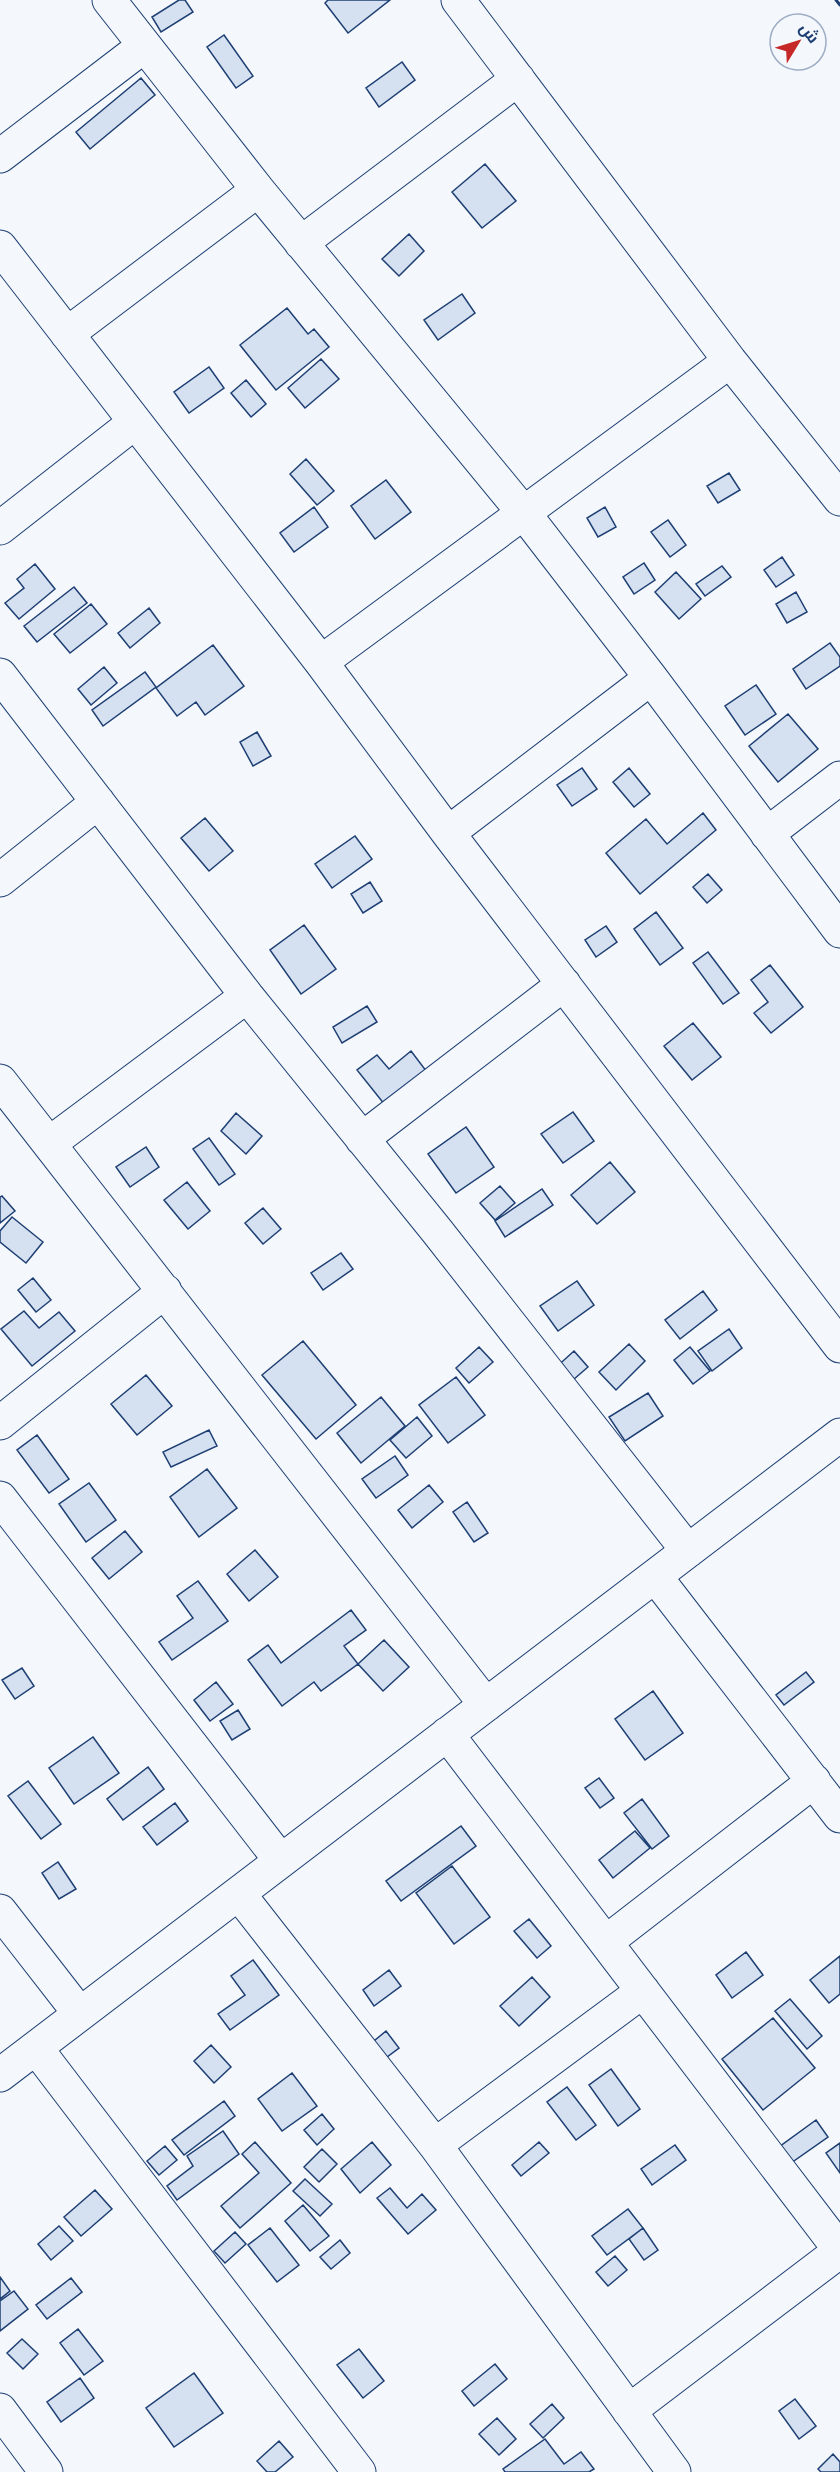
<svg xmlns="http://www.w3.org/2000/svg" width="840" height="2472" font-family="'Alegreya Sans',Cairo,sans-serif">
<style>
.building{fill:#d5e0f0;stroke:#1d3f73;stroke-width:1.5}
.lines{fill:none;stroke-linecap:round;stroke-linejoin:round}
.street-casing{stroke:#1d3f73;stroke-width:35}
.street{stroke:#f4f7fb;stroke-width:33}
.wall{stroke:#1d3f73;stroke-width:3}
</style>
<rect width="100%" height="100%" fill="#f4f7fb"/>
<path class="building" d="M179,0H185L193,12L161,32L152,17Z
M328,0H390L348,33L325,3Z
M224,35L253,76L236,88L207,47Z
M402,62L415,80L379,107L366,88Z
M141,78L155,95L90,149L76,132Z
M485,164L516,201L482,228L452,192Z
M409,234L424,251L399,276L382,259Z
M462,294L475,313L438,340L424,320Z
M287,308L308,334L314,329L329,347L276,390L240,345Z
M321,359L339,379L305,408L288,388Z
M209,367L224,388L189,413L174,392Z
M246,380L266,404L251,417L231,393Z
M306,459L334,491L317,505L290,474Z
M729,473L740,490L718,503L707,486Z
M386,480L411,512L375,539L351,506Z
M314,507L328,527L294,552L280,533Z
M605,507L616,527L598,537L587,518Z
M668,520L686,545L670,557L651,532Z
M782,557L794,575L776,587L764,570Z
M644,563L655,580L634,594L623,577Z
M35,564L55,589L19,619L5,603L24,588L17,579Z
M722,566L731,577L705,596L696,584Z
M676,572L701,599L679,619L655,592Z
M74,587L87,603L37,642L24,626Z
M796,592L807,612L787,623L776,604Z
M91,604L107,624L70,653L54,634Z
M149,608L160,623L130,648L118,633Z
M830,643L840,657V666L806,689L793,669Z
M213,645L244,686L205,715L196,702L177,716L156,688Z
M104,667L117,683L91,705L78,689Z
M145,672L156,687L103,726L92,710Z
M756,685L776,714L745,735L725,706Z
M788,714L818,749L778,782L749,746Z
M257,732L271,756L253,766L240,742Z
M582,768L597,789L572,806L557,785Z
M629,768L650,794L634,807L613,782Z
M703,813L716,830L640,894L606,853L646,819L667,844Z
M205,818L233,851L209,871L181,838Z
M355,836L372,859L332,888L315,864Z
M708,874L722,890L707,903L693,887Z
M370,882L382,901L363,913L351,894Z
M656,912L683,948L660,965L634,929Z
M304,925L336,969L301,994L270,950Z
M606,926L617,942L596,957L585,940Z
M708,952L739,993L723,1004L693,963Z
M770,965L803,1007L771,1033L754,1013L768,1002L751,980Z
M367,1006L377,1022L342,1043L333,1027Z
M693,1023L721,1057L692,1080L664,1046Z
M411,1051L427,1072L385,1105L357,1070L377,1055L389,1069Z
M573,1112L594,1141L563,1163L541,1134Z
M236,1113L262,1136L246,1154L221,1131Z
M466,1127L494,1167L456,1193L428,1154Z
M209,1138L235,1174L219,1185L193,1149Z
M146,1147L159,1167L130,1187L116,1167Z
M610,1162L635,1192L597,1224L571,1195Z
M187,1182L210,1211L188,1229L164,1200Z
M500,1186L515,1203L495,1220L480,1203Z
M542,1189L553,1205L505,1237L495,1221Z
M2,1196L15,1211L0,1223V1197Z
M263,1208L281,1229L263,1244L245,1223Z
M12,1217L43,1242L26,1263L0,1242V1231Z
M341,1253L353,1269L323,1290L311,1273Z
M33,1278L51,1300L36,1312L18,1290Z
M577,1281L594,1305L558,1331L540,1306Z
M703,1291L717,1310L680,1339L665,1320Z
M24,1311L39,1328L59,1312L75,1331L32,1366L1,1329Z
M729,1329L742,1348L712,1371L698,1351Z
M303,1341L356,1405L316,1439L262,1375Z
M629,1344L645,1361L616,1390L599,1372Z
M479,1347L493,1362L469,1383L456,1368Z
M690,1347L710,1371L693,1384L674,1360Z
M574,1351L588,1367L566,1386L553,1370Z
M146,1375L172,1406L137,1435L111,1404Z
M456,1377L485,1415L448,1443L419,1405Z
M648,1393L663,1416L625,1441L609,1417Z
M381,1397L405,1426L361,1463L337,1433Z
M417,1417L432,1436L406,1458L390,1440Z
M209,1430L217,1446L171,1467L163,1452Z
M37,1435L69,1479L49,1493L17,1450Z
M395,1456L408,1475L376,1498L362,1479Z
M207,1469L237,1508L199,1537L170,1497Z
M89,1483L116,1520L86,1542L59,1504Z
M429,1485L443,1502L412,1528L398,1510Z
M467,1502L488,1533L474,1542L453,1512Z
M125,1531L142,1552L109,1579L92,1558Z
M255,1550L278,1577L249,1601L227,1574Z
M198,1581L228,1621L172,1660L159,1642L193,1618L177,1596Z
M351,1610L366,1630L344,1646L358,1664L321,1691L314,1682L282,1706L248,1660L268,1645L281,1663Z
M384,1640L409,1667L383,1691L358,1664Z
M22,1668L34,1686L15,1699L2,1680Z
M806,1672L814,1682L784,1705L776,1695Z
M216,1682L233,1704L210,1721L194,1700Z
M653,1691L683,1733L645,1760L615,1719Z
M238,1710L250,1729L232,1740L220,1721Z
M93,1737L119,1773L74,1804L49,1768Z
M148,1767L164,1789L123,1820L107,1799Z
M599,1778L614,1798L600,1808L585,1788Z
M28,1781L61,1824L41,1839L8,1796Z
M642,1799L669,1836L652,1849L624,1813Z
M175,1803L188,1821L157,1845L143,1827Z
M461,1826L476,1846L401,1901L386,1881Z
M635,1831L650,1848L613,1878L599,1860Z
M58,1862L76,1889L59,1899L42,1873Z
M452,1866L490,1917L454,1944L416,1893Z
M529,1919L551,1946L537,1958L514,1931Z
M746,1952L763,1975L732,1998L716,1975Z
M840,1956V1994L829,2003L810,1980Z
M253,1960L279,1995L230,2030L218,2014L245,1995L231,1976Z
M389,1970L401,1986L374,2006L363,1990Z
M532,1977L550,1997L519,2026L500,2006Z
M790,1999L822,2036L807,2049L775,2011Z
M773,2018L815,2068L763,2110L722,2059Z
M386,2031L399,2048L375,2066L363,2050Z
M211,2045L231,2067L214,2083L194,2061Z
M611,2069L640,2109L618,2126L589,2085Z
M292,2073L317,2106L282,2131L258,2099Z
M567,2087L596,2125L576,2140L547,2102Z
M224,2101L235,2116L184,2155L172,2140Z
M322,2114L334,2129L317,2145L304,2130Z
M816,2120L828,2137L791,2163L779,2147Z
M223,2131L239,2154L177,2200L167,2186L193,2166L187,2156Z
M255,2142L291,2183L240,2228L221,2206L259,2173L242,2154Z
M372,2142L391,2165L360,2193L341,2169Z
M539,2142L549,2153L521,2176L512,2165Z
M840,2143V2173L826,2153Z
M675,2145L686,2160L652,2185L641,2169Z
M165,2146L177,2160L159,2175L147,2161Z
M322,2149L337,2164L319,2182L304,2167Z
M305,2179L332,2204L320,2216L293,2191Z
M390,2188L407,2208L422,2194L436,2210L408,2234L377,2198Z
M95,2190L112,2209L81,2236L64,2217Z
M303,2205L329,2236L310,2251L285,2221Z
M628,2209L643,2228L607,2255L592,2236Z
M59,2226L73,2241L51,2260L38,2244Z
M270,2228L299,2265L277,2282L248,2245Z
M643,2228L658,2250L644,2260L629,2239Z
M235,2232L246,2244L225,2263L214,2251Z
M340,2240L350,2253L331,2269L320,2257Z
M615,2256L627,2270L608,2286L596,2272Z
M0,2277L10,2291L0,2299Z
M71,2278L82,2292L47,2319L36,2305Z
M14,2291L28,2309L0,2331V2301Z
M78,2329L103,2361L84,2375L60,2343Z
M22,2339L38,2354L23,2369L7,2353Z
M359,2349L384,2381L363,2398L337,2365Z
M495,2364L507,2379L474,2406L462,2391Z
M194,2373L223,2413L174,2447L146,2408Z
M80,2378L94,2398L61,2422L47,2402Z
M795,2399L816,2426L799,2439L779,2411Z
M552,2404L564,2418L543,2438L530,2424Z
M497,2418L516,2439L499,2455L479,2434Z
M545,2439L564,2464L581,2452L594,2469L589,2472H505L503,2469Z
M279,2441L293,2457L275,2472H267L257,2461Z
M833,2454L840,2462V2472H821L818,2469Z"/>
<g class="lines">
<defs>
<path id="street" d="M109,0L258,190L523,512L651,678L840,931
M458,0L730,361L840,499
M0,156L144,46
M301,243L518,79
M0,247L321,662L448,833L840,1346
M67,334L258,190
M0,528L134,423
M321,662L730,361
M0,675L247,996L437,1231L688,1551
M448,833L651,678
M767,834L840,778
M0,880L98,802
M0,1081L486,1705
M362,1139L564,984
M50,1143L247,996
M0,1423L165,1291
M0,1498L281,1861
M655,1576L840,1816
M447,1734L840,2250
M239,1894L435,2145L674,2472
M0,1911L80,2014
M606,1942L814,1781
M36,2048L359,2472
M0,2075L840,1435
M435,2145L643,1991
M0,2410L46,2472
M629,2411L840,2251"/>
</defs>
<use href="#street" class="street-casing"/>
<use href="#street" class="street"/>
<path class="wall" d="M836,0L840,5"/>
</g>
<g transform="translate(798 42) rotate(52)"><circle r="28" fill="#f4f7fb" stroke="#9eadc5" stroke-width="1.5"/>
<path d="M0-4.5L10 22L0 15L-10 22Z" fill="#c62828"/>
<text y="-9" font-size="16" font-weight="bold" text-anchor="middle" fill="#1d3f73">ش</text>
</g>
</svg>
